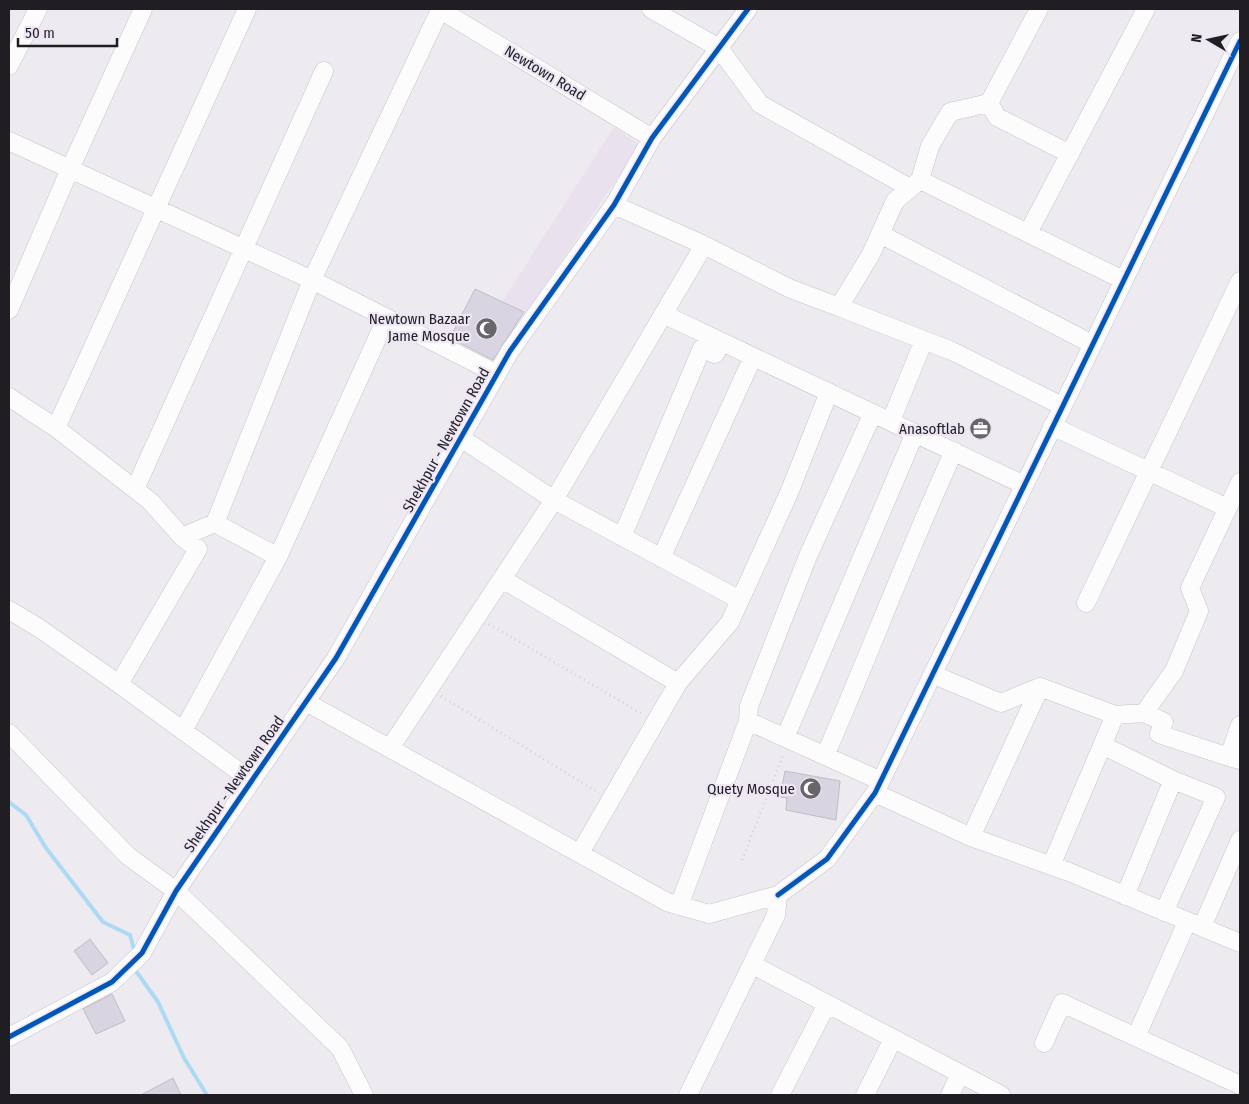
<svg xmlns="http://www.w3.org/2000/svg" width="1249" height="1104" font-family="'Fira Sans Condensed',sans-serif">
<style>
.commercial{fill:#eae1ef}
.lines{fill:none;stroke-linecap:round;stroke-linejoin:round}
.stream{stroke:#acdaf4;stroke-width:4}
.building{fill:#d8d4e2;stroke:#bfbec3}
.minor-casing{stroke:#c8c5ca;stroke-width:19}
.path{stroke:#d4d2d5;stroke-width:2.5;stroke-dasharray:1 4;stroke-linecap:butt}
.minor{stroke:#fcfcfd;stroke-width:18}
.cycleway-casing{stroke:#eee6f4;stroke-width:8}
.cycleway{stroke:#0057b8;stroke-width:5}
.labels{text-anchor:middle;dominant-baseline:central;stroke-width:4.5;stroke-linejoin:round;paint-order:stroke}
.street-label{font-size:15px;fill:#201e23;stroke:#eee6f4}
.poi-label{font-size:15px;fill:#201e23;stroke:#eee6f4;text-anchor:end}
</style>
<rect width="100%" height="100%" fill="#edeaf0"/>
<path class="commercial" d="M614,127L640,145L526,313L502,302Z"/>
<g class="lines">
<path class="stream" d="M9,802L26,815L46,848L103,922L130,935L135,953
M135,968L136,971L158,1002L184,1058L207,1095"/>
</g>
<path class="building" d="M475,289L524,312L493,360L450,338Z
M785,771L840,781L836,820L786,810L787,798L780,797Z
M90,939L108,963L92,975L74,951Z
M112,994L125,1021L96,1034L83,1009Z
M173,1078L181,1095H141Z"/>
<g class="lines">
<defs>
<path id="minor" d="M439,9L652,138
M651,9L719,48L760,104L910,188
M9,66L38,9
M989,103L997,117L1070,154
M9,141L312,280L497,374
M920,180L930,146L950,112L989,103L1039,9
M614,205L704,245L554,500L740,600
M1028,233L1146,9
M880,234L1092,344
M704,245L791,289L839,307L871,254L895,201L920,180L1123,280
M839,307L952,351L1062,406
M9,310L70,169L143,9
M663,314L1024,485
M9,397L56,428L247,9
M891,421L924,340
M1052,426L1227,508
M56,428L150,501L182,537L215,523L278,557L386,319
M135,489L324,71
M215,523L312,280L440,10
M622,537L702,348L715,354L722,342
M661,558L753,357
M502,579L678,683
M1086,603L1240,281
M9,610L39,628L119,684L198,549L182,537
M934,675L1001,703L1040,687L1115,715L1144,713L1164,722L1159,734L1229,757
M119,684L252,781
M306,702L667,902L709,914L778,895L776,915L688,1095
M1144,713L1174,671L1199,611L1190,588L1240,482
M748,721L749,706L808,556L873,413
M183,731L278,557
M9,733L128,856L176,891L340,1048L364,1095
M785,738L915,433
M1102,745L1173,780L1216,797L1164,912
M390,748L554,500L461,438
M825,756C869,655 908,551 954,451
M1239,760L1229,757L1240,725
M875,793L971,837L1069,872L1240,943
M971,837L1040,687
M580,853L678,683L730,622L789,493L829,392
M1051,866L1115,715
M778,895L827,859L875,793L1240,41
M1125,896L1173,780
M679,906L748,721L881,781
M1202,927L1240,840
M753,965L1001,1095
M9,1037L112,982L142,953L176,891L336,658L510,351L614,205L652,138L748,9
M1136,1037L1187,922
M1044,1043L1062,1003L1240,1085
M780,1095L827,1004
M865,1095L893,1039
M950,1095L960,1074"/>
</defs>
<use href="#minor" class="minor-casing"/>
<path class="path" d="M489,624L644,715
M441,696L599,793
M742,860L784,753"/>
<use href="#minor" class="minor"/>
<defs>
<path id="cycleway" d="M778,895L827,859L875,793L1240,41
M9,1037L112,982L142,953L176,891L336,658L510,351L614,205L652,138L748,9"/>
</defs>
<use href="#cycleway" class="cycleway-casing"/>
<use href="#cycleway" class="cycleway"/>
</g>
<defs>
<symbol id="mosque-disc" viewBox="-11 -11 22 22"><circle r="9.5" fill="#68656b" stroke="#eee6f4"/><path d="M3.5-4.9A6 6 0 1 0 3.5 4.9A5 5 0 1 1 3.5-4.9Z" fill="#fff"/></symbol>
<symbol id="office-disc" viewBox="-11 -11 22 22"><circle r="9.5" fill="#68656b" stroke="#eee6f4"/><path d="M-6-3h4V-5.5h4V-3h4V5H-6ZM-1-4.5V-3h2v-1.5ZM-6 0V1H6V0Z" fill="#fff"/></symbol>
</defs>
<g fill-rule="evenodd">
<use href="#mosque-disc" x="474" y="316" width="25" height="25"/>
<use href="#office-disc" x="968" y="416" width="25" height="25"/>
<use href="#mosque-disc" x="798" y="776" width="25" height="25"/>
</g>
<g class="labels">
<g class="street-label">
<text transform="translate(545 73) rotate(31)">Newtown Road</text>
<text transform="translate(446 440) rotate(-61)">Shekhpur - Newtown Road</text>
<text transform="translate(234 784) rotate(-55)">Shekhpur - Newtown Road</text>
</g>
<g class="poi-label">
<text x="470" y="319">Newtown Bazaar<tspan x="470" dy="17">Jame Mosque</tspan></text>
<text x="965" y="429">Anasoftlab</text>
<text x="795" y="789">Quety Mosque</text>
</g>
</g>
<rect width="1249" height="1104" fill="none" stroke="#201e23" stroke-width="20"/>
<g transform="translate(1209 40) rotate(279)" stroke="#eee6f4" stroke-width="4" paint-order="stroke">
<path d="M0-4L9 19L0 12L-9 19Z" fill="#201e23"/>
<text y="-8" font-size="14" font-weight="bold" text-anchor="middle" fill="#201e23">N</text>
</g>
<path d="M18 38v8h99v-8" fill="none" stroke="#201e23" stroke-width="2.5"/>
<text x="25" y="38" font-size="15" fill="#201e23" stroke="#eee6f4" stroke-width="4" paint-order="stroke">50 m</text>
</svg>
